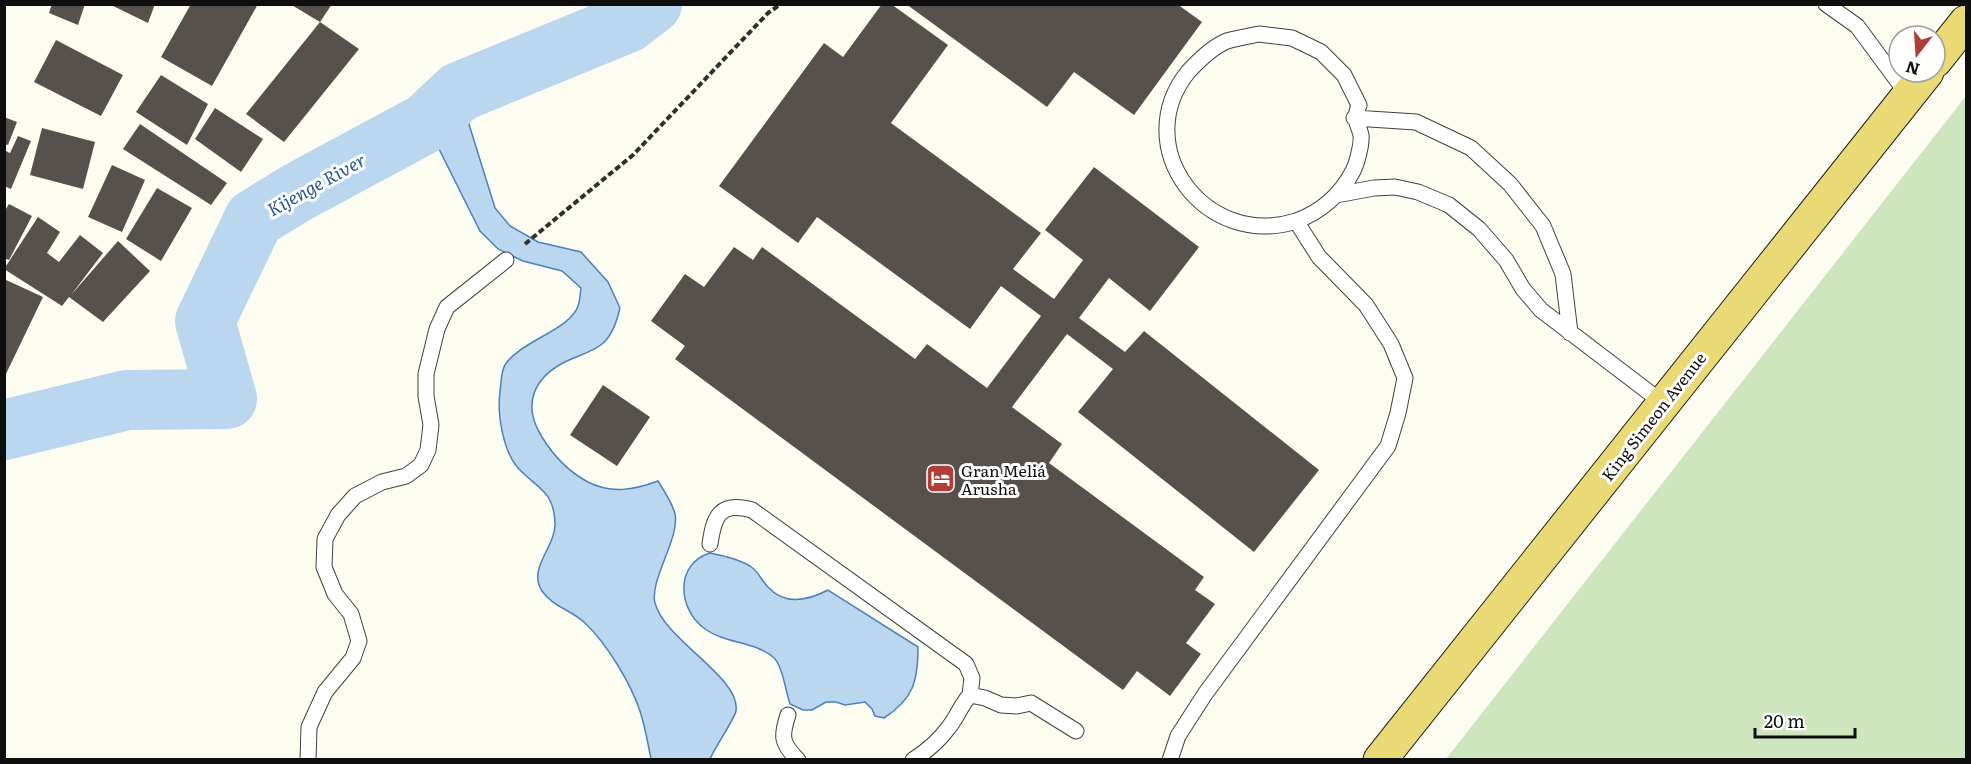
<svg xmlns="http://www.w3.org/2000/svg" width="1971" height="764" font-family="Literata,serif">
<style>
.green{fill:#cee5be}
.water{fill:#bbd6ef;stroke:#4a82be;stroke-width:1.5}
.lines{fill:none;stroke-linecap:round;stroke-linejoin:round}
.river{stroke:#bbd6ef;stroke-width:60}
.building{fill:#56514c}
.lane-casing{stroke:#414141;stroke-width:17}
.primary-casing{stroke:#1f1f1f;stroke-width:35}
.path{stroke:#303030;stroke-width:4;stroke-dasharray:6 3;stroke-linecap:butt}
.lane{stroke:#fff;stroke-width:15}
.primary{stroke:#e9da76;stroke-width:33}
.labels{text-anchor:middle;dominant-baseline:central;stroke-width:6;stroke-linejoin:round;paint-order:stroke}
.street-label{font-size:16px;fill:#0e0e0e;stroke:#fff}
.poi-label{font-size:16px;fill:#0e0e0e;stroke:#fff;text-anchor:start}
.water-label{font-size:18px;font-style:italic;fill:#255692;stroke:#fff}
</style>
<rect width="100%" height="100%" fill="#fdfcf1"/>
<path class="green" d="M1966,96V759H1446Z"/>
<path class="water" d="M459,92L495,208L510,226L538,242L581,252L608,282L620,308C617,321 612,336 602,344C592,352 580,355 569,360C534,376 521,404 542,437C553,455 569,472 588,482C611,494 634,490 658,481C664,491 672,502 675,514C680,538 649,581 655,603C665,641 741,677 736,711C734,720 715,747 710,759H651C648,744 645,726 640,711C630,682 607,644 585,623C570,609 553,607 542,591C527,568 556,547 555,523C554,491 538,489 519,469C503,452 497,414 500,392C501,384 501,371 505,365C520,341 570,330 578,306C580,301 580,294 581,288L562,271L523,261L498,249L480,231L426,123Z
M710,553C724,556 738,559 750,566C759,572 761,580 768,587C785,606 809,600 828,590L918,647C918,682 913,699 884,718L875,716L872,709L865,702L845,705L836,702H826L812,710H803L790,704C786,692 782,664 773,657C754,641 726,644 705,629C678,610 674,564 710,553Z"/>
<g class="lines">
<path class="river" d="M4,430L127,400L227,399L205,321L254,219L298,192L426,123L459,92L627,23L652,4"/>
</g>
<path class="building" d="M52,4H85L78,25L49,13Z
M109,4H155L148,23Z
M191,4H258L212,86L161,57Z
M290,4H332L320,22Z
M882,4H891L948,45L891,123L1041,233L1013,269L1054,299L1083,260L1045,230L1094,167L1199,247L1150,311L1109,278L1079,318L1125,352L1144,331L1319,470L1254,552L1078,412L1113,369L1067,334L1012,407L1062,444L1049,463L1204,577L1195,590L1215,604L1186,643L1201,654L1170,696L1137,671L1123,690L675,359L685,346L651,321L685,274L704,287L734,247L753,260L762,247L915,359L927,344L987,388L1041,316L1001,286L970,329L817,217L798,243L719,186L824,43L843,57Z
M906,4H1177L1202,22L1134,115L1074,72L1047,107Z
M320,22L359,49L284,142L246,114Z
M56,40L123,75L101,116L34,82Z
M161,75L208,104L187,145L136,112Z
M215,108L263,139L241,172L195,139Z
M4,117L17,122L8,145L4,144Z
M140,124L227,183L211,205L123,149Z
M42,128L95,142L83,189L30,175Z
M18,136L31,141L11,189L4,186V150L10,153Z
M112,165L145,180L122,232L88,217Z
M157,188L192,208L161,261L126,239Z
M9,204L32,216L9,260L4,258V212Z
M38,217L60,232L47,253L59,262L80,235L103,253L71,295L118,241L150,271L103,322L69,297L62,306L4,269Z
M4,279L43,297L4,378Z
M603,385L650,417L617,466L570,435Z"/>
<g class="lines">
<defs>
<path id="lane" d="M1826,4L1857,26L1908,95
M1259,34L1292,38L1321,52L1344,75L1359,105C1353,123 1357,119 1361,135C1362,144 1357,163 1353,171C1341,194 1321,212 1296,221C1206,250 1128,147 1188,72C1199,60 1212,47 1227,41C1237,38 1249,36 1259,34Z
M1354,118L1416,122L1471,148L1510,184L1543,226L1563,274L1570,333
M1336,195L1374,188L1395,187L1418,192L1449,205L1479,229L1506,260L1523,289L1541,310L1663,403
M710,544C714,516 720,501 752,510L966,664L972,678L970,695
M788,715C781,736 781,743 798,760
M308,760L309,727L325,692L353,658L359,641L351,614L335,594L324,567L325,539L338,515L355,496L382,482L406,476L421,465L428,450L431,425L426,396V374L437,329L447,307L506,260
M913,760C927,751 939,741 949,727C957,717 961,705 970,695L985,698L1001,705L1017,706L1031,703L1076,731
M1170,760L1178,736L1205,694L1388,446L1398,413L1405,378L1391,344L1366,305L1319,257L1296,221"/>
<path id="primary" d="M1935,61L1966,22
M1380,760L1927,72"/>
</defs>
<use href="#lane" class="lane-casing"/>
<use href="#primary" class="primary-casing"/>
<path class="path" d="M525,244L633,155L768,13L781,4"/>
<use href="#lane" class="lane"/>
<use href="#primary" class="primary"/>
</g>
<defs>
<symbol id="hotel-square" viewBox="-11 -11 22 22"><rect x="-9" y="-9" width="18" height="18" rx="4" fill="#af3e36" stroke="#fff"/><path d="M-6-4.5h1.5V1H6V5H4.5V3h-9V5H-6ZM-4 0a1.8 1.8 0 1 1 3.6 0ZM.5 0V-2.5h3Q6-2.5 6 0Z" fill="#fff"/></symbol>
</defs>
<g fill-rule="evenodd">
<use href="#hotel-square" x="924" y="462" width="33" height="33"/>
</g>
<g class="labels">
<g class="street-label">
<text transform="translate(1653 416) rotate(-52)">King Simeon Avenue</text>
</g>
<g class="poi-label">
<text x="961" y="470">Gran Meliá<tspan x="961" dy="18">Arusha</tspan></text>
</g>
<g class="water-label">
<text transform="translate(316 184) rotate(-29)">Kijenge River</text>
</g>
</g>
<rect width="1971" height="764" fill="none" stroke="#0e0e0e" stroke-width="12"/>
<g transform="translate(1917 54) rotate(197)"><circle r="28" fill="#ffffff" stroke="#9f9f9f" stroke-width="1.5"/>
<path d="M0-4.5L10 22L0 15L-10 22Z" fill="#af3e36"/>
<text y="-9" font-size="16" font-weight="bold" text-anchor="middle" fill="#0e0e0e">N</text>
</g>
<path d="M1755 728v9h100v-9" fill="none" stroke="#0e0e0e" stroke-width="3"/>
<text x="1764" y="728" font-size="18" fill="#0e0e0e" stroke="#ffffff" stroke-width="4.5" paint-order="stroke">20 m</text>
</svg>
